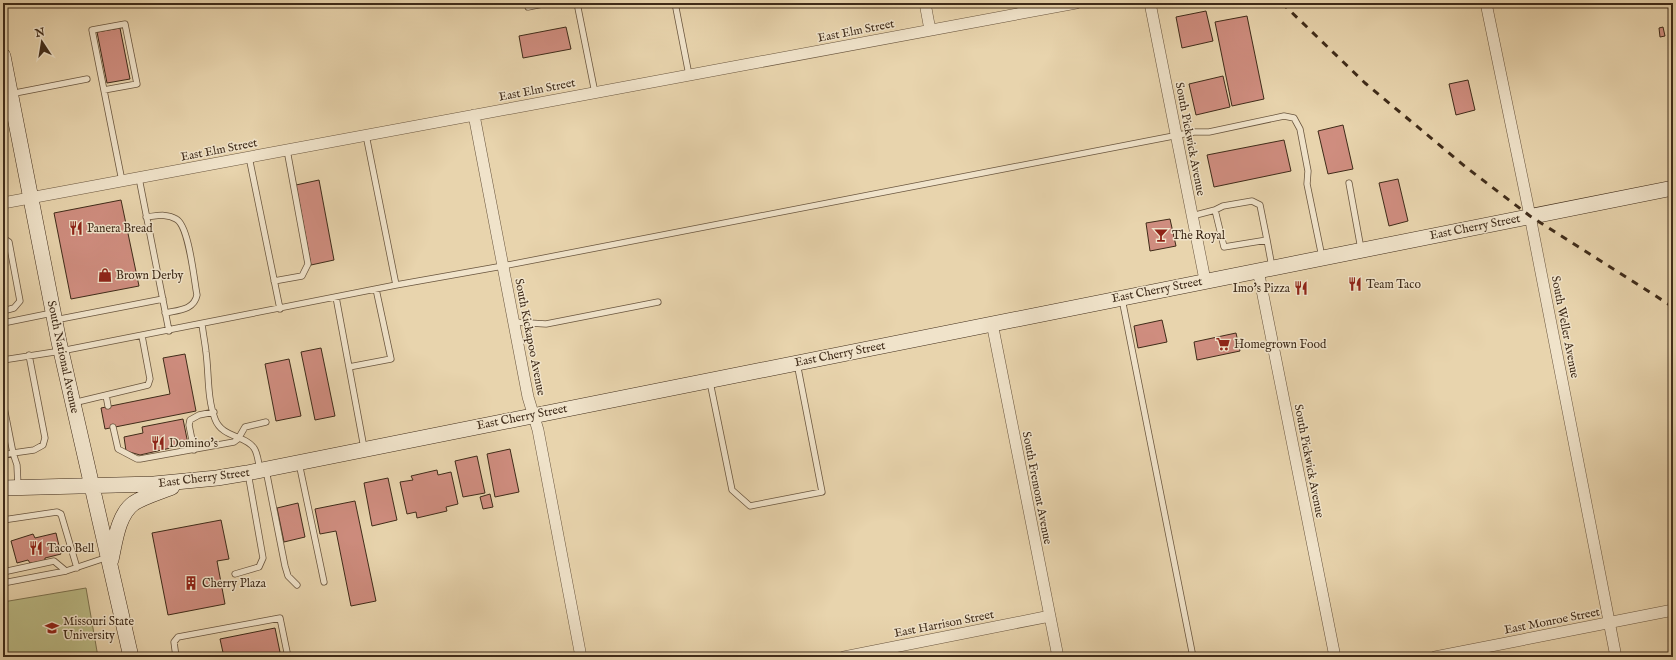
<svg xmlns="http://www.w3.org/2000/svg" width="1676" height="660" font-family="'IM FELL English',serif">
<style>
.green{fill:#bbbb86;stroke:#7d7350}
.building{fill:#cf8d7f;stroke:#3f2b19}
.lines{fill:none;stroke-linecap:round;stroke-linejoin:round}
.lane-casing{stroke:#69553e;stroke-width:7}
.street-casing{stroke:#69553e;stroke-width:12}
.secondary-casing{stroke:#3f2b19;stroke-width:16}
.lane{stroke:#f0e3ca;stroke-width:5.5}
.street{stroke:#f0e3ca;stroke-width:11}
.secondary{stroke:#f0e3ca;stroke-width:15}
.rail{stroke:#3f2b19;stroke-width:3;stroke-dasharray:7 7;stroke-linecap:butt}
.labels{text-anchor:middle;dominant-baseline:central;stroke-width:3;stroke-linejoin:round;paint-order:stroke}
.street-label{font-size:12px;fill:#3f2b19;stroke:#f0e3ca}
.poi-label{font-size:12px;fill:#3f2b19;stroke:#f0e3ca;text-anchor:start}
</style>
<rect width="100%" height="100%" fill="#e8d4ad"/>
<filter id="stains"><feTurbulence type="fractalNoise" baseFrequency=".005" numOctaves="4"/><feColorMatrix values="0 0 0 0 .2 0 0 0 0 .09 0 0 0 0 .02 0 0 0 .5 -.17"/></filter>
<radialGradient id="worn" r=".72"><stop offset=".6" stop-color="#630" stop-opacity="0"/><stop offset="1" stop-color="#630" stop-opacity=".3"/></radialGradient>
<path class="green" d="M86,588L98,657H3V602Z"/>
<path class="building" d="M1206,11L1213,41L1182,48L1176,17Z
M1247,16L1264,99L1232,106L1215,22Z
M566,27L571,49L523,58L519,36Z
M1663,27L1665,36L1660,37L1659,28Z
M120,28L130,79L107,83L97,32Z
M1223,76L1230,107L1196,115L1189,84Z
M1468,80L1475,110L1456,115L1449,84Z
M1343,125L1353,169L1328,174L1318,131Z
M1284,140L1291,171L1214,187L1207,155Z
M1398,179L1408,221L1389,226L1379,183Z
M319,180L334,260L311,265L296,185Z
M121,200L139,286L71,299L54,213Z
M1170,219L1176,246L1150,251L1146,223Z
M1162,320L1167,342L1138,348L1134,326Z
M1236,333L1240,351L1197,360L1194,342Z
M321,348L335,416L315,420L301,352Z
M185,354L196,411L105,429L101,408L170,394L163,358Z
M289,359L301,416L276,421L265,364Z
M183,419L188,444L140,455L126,451L124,437L143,433L142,427Z
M510,449L519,492L495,497L487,454Z
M477,456L485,493L463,497L455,461Z
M437,470L438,475L451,472L458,504L446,507L447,511L417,518L416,512L407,514L400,482L413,480L411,476Z
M388,478L397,520L372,526L364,483Z
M490,494L493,507L483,509L480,497Z
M355,501L376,601L351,606L336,531L320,534L315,509Z
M298,503L305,537L284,542L277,508Z
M221,520L229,559L217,561L225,604L168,615L152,533Z
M56,533L61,554L45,558V561L30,563L28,560L17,563L11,541L33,534L35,538Z
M275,628L281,657H224L220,639Z"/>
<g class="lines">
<defs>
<path id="lane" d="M577,3L595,93
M675,3L689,75
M528,7L548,3
M104,90L137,84L125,24L92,30L122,181
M10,94L87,79
M366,135L396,285
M249,157L280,309
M139,178L169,331
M1349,183L1361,249
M1215,210L1223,206L1252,201L1260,205L1267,240
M1192,216L1215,210L1224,247L1267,240L1272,267
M146,217C156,216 167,213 176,219C189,225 194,280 197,295C194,310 179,310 165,313
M3,238L9,242L20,301L14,308L3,311
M274,281L302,276L308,264L287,150
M336,297L364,448
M1122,299L1193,657
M55,320L163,299
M513,322L546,324L658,302
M3,323L52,313
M202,324C203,333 205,343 206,352C209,374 207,398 215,419C222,438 245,435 254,448C258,454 258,462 260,469
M3,360L61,351L396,285L503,266L1194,132H1209L1284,116L1294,118L1300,129L1308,171L1307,184L1322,257
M349,367L391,359L376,289
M710,382L732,490L750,506L822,492L797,363
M106,395L108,406
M3,402L13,453L34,450L43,445L45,438L29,355
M73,403L148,385L150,379L142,336
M113,427L118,449L137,459H140L234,442L238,439L245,427L266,422
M194,450L189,425L190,420L199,415L214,412
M3,455L13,453L17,465L18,486
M299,463L324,582
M266,470L285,566L288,576L297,585
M3,520L57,512L61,514L77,568
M3,572L54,561L66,571
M235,574L259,567L263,558L248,473
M3,582V583L66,571L108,557
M176,657L174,642L178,637L280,618L288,657"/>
<path id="street" d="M925,3L930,30
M1150,3L1205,280
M1486,3L1530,216L1616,657
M474,115L528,397L538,430L581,657
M3,203L1076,3
M1258,270L1335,657
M992,323L1058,657
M844,657L1050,616
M1435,657L1673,610"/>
<path id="secondary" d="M3,56L59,342L131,657
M3,488L154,484L217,478L247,473L1673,188
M111,560C115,542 118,514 134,503C145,496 160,492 172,487"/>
</defs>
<use href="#lane" class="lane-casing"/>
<use href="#street" class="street-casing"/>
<use href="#secondary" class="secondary-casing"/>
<use href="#lane" class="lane"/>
<use href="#street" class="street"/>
<use href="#secondary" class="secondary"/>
<path class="rail" d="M1282,3L1365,83L1467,168L1530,216L1673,307"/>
</g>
<defs>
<symbol id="restaurant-bare" viewBox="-9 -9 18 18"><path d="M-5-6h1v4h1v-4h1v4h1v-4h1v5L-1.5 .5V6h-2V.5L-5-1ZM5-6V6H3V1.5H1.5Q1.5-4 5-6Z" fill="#8f2418" stroke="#f0e3ca" stroke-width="2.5" paint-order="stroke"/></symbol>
<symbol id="bar-bare" viewBox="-9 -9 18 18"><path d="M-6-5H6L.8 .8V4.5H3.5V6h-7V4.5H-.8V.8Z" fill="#8f2418" stroke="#f0e3ca" stroke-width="2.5" paint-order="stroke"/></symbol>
<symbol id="shop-bare" viewBox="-9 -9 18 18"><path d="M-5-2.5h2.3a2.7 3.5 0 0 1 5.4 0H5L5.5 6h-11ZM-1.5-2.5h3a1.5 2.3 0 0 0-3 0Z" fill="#8f2418" stroke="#f0e3ca" stroke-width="2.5" paint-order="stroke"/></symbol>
<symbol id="supermarket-bare" viewBox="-9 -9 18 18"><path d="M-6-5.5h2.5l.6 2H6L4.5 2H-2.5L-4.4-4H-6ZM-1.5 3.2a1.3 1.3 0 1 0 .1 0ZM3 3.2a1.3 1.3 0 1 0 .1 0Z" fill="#8f2418" stroke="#f0e3ca" stroke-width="2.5" paint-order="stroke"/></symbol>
<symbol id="building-bare" viewBox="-9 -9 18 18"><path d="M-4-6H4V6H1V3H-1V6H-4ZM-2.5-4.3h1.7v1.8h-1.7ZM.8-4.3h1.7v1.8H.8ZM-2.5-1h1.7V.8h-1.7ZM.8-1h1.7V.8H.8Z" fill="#8f2418" stroke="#f0e3ca" stroke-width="2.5" paint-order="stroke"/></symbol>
<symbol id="university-bare" viewBox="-9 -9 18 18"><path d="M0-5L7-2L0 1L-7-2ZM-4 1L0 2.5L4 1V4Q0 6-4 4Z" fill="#8f2418" stroke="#f0e3ca" stroke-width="2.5" paint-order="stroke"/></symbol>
</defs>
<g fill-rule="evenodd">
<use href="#restaurant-bare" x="66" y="218" width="20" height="20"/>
<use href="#bar-bare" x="1151" y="225" width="20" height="20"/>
<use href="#shop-bare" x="95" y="265" width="20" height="20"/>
<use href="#restaurant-bare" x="1345" y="274" width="20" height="20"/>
<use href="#restaurant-bare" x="1291" y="278" width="20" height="20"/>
<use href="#supermarket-bare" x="1213" y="334" width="20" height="20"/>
<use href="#restaurant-bare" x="148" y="433" width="20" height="20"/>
<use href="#restaurant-bare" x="26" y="538" width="20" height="20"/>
<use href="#building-bare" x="181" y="573" width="20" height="20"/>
<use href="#university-bare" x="42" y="618" width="20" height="20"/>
</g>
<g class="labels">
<g class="street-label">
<text transform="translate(856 31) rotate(-11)">East Elm Street</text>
<text transform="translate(537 90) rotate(-11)">East Elm Street</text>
<text transform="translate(1190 139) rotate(79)">South Pickwick Avenue</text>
<text transform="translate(219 150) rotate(-11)">East Elm Street</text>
<text transform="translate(1475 227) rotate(-11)">East Cherry Street</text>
<text transform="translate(1157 290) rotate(-11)">East Cherry Street</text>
<text transform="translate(1565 327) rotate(79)">South Weller Avenue</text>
<text transform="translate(530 337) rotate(79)">South Kickapoo Avenue</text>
<text transform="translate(840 354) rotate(-11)">East Cherry Street</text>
<text transform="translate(63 357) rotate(78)">South National Avenue</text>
<text transform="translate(522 417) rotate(-11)">East Cherry Street</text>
<text transform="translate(1309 461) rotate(79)">South Pickwick Avenue</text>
<text transform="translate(204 478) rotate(-7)">East Cherry Street</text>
<text transform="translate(1037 488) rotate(79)">South Fremont Avenue</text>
<text transform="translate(1552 621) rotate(-11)">East Monroe Street</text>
<text transform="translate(944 624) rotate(-11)">East Harrison Street</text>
</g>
<g class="poi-label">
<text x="87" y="228">Panera Bread</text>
<text x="1172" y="235">The Royal</text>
<text x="116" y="275">Brown Derby</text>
<text x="1366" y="284">Team Taco</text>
<text x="1290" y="288" text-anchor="end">Imo's Pizza</text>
<text x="1234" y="344">Homegrown Food</text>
<text x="169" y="443">Domino's</text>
<text x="47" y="548">Taco Bell</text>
<text x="202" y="583">Cherry Plaza</text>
<text x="63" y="621">Missouri State<tspan x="63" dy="14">University</tspan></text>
</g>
</g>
<rect width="1676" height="660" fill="none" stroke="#e8d4ad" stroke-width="16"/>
<rect x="4" y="4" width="1668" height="652" fill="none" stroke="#3f2b19" stroke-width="2"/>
<rect x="8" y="8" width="1660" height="644" fill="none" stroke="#3f2b19"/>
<g transform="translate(42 42) rotate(348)" stroke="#f0e3ca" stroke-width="3" paint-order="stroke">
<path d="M0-3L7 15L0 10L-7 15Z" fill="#3f2b19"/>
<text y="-6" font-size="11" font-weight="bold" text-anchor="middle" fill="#3f2b19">N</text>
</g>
<rect width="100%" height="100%" filter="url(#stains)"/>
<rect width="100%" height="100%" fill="url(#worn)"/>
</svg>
